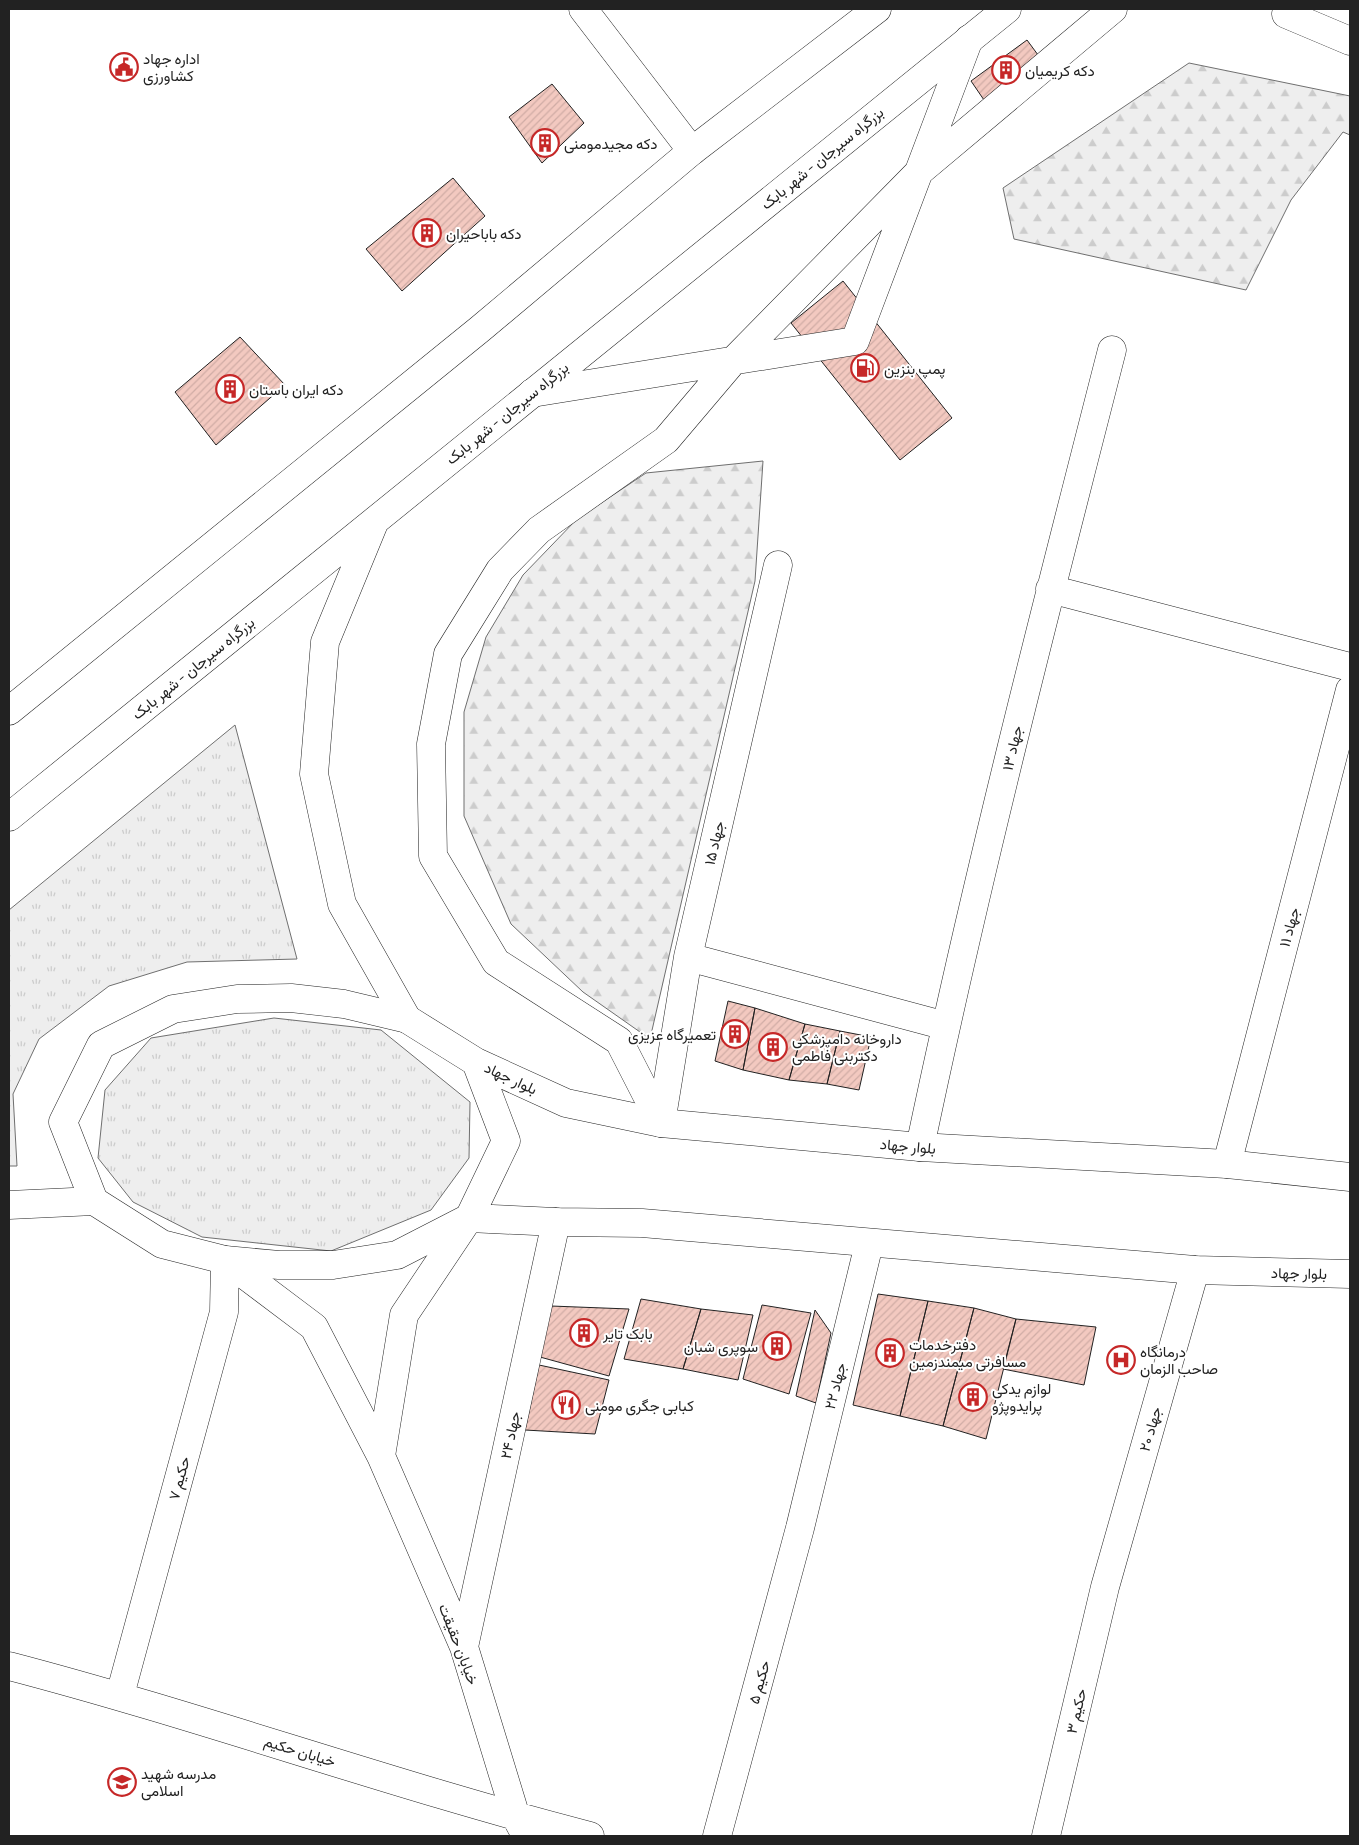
<svg xmlns="http://www.w3.org/2000/svg" width="1359" height="1845" font-family="Manrope,Vazirmatn,sans-serif">
<style>
.grass{fill:url(#grass-tufts);stroke:#6f6f6f}
.forest{fill:url(#forest-firs);stroke:#6f6f6f}
.building{fill:url(#building-hatch);stroke:#222}
.lines{fill:none;stroke-linecap:round;stroke-linejoin:round}
.minor-casing{stroke:#222;stroke-width:29}
.major-casing{stroke:#222;stroke-width:29}
.highway-casing{stroke:#222;stroke-width:29}
.minor{stroke:#fff;stroke-width:28}
.major{stroke:#fff;stroke-width:28}
.highway{stroke:#fff;stroke-width:28}
.labels{text-anchor:middle;dominant-baseline:central;stroke-width:4;stroke-linejoin:round;paint-order:stroke}
.poi-label{font-size:15px;fill:#222;stroke:#fff;text-anchor:start}
.street-label{font-size:15px;fill:#222;stroke:#fff}
</style>
<defs>
<pattern id="grass-tufts" width="24" height="20" patternUnits="userSpaceOnUse" patternTransform="scale(1.25)"><rect width="24" height="20" fill="#eee"/><path d="M3 7l-1-3M5 7V3M7 7l1-3M15 17l-1-3M17 17v-4M19 17l1-3" fill="none" stroke="#ccc"/></pattern>
<pattern id="forest-firs" width="22" height="20" patternUnits="userSpaceOnUse" patternTransform="scale(1.25)"><rect width="22" height="20" fill="#eee"/><path d="M5 1l3.5 6h-7zM16 11l3.5 6h-7z" fill="#ccc"/></pattern>
<pattern id="building-hatch" width="6" height="6" patternUnits="userSpaceOnUse" patternTransform="scale(1.25)"><rect width="6" height="6" fill="#f3c9c0"/><path d="M-1 1l2-2M0 6l6-6M5 7l2-2" fill="none" stroke="#d0aca5"/></pattern>
</defs>
<rect width="100%" height="100%" fill="#fff"/>
<path class="grass" d="M235,725L297,959L187,962L109,986L39,1039L13,1094L17,1166H9V910Z
M274,1018L381,1030L470,1102L469,1158L431,1210L331,1251L202,1237L133,1202L98,1158L105,1090L151,1038Z"/>
<path class="forest" d="M1189,63L1350,96V135L1343,132L1291,200L1246,290L1014,239L1003,188Z
M763,461L755,581L650,1039L583,992L511,924L464,816V712L486,637L523,575L577,519L646,473Z"/>
<path class="building" d="M1027,40L1041,59L984,100L971,81Z
M552,84L584,123L542,163L509,117Z
M453,178L485,216L402,291L366,249Z
M843,281L952,418L900,460L791,323Z
M240,337L285,385L216,445L175,392Z
M728,1001L755,1008L743,1070L715,1061Z
M755,1008L805,1024L789,1080L743,1070Z
M805,1024L840,1031L827,1084L789,1080Z
M840,1031L871,1037L859,1090L827,1084Z
M878,1294L928,1301L900,1416L853,1405Z
M641,1299L701,1309L683,1369L624,1359Z
M928,1301L974,1308L943,1426L900,1416Z
M762,1305L811,1313L789,1394L743,1379Z
M551,1306L629,1309L609,1376L540,1357Z
M974,1308L1016,1319L986,1439L943,1426Z
M701,1309L753,1315L738,1380L683,1369Z
M815,1310L831,1333L816,1403L796,1396Z
M1016,1319L1096,1327L1084,1385L1003,1369Z
M539,1365L609,1380L595,1434L525,1430Z"/>
<g class="lines">
<defs>
<path id="minor" d="M583,9L692,151
M1294,9L1286,14L1350,41
M532,393L855,341L969,39
M1050,589L1350,667
M688,957L946,1026
M661,1123L619,1041L496,962L433,856L431,744L448,654L500,570L539,530L666,440L733,361L920,171L1113,9
M661,1123L688,957L778,565
M920,1147C976,880 1044,615 1112,350
M1227,1164L1350,690
M225,1260L314,1327L381,1456L464,1647L516,1817L526,1836
M381,1456L404,1315L469,1218
M464,1647L556,1222
M9,1666C204,1717 395,1786 590,1836
M120,1695L224,1312L225,1260
M717,1836L800,1528L869,1244
M1046,1836L1105,1587L1195,1270"/>
<path id="major" d="M291,998L344,1004L407,1019L476,1062L506,1141L469,1218L397,1255L333,1265H279L225,1260L162,1244L94,1201L63,1122L101,1045L173,1009L237,999Z
M476,1062L566,1103L661,1123L920,1147L1227,1164L1350,1177
M469,1218L556,1222L642,1223L1195,1270L1350,1274"/>
<path id="highway" d="M374,523L325,642L314,774L342,904L407,1019
M9,711L480,329L692,151L877,9
M9,817L1007,9
M9,1205L94,1201"/>
</defs>
<use href="#minor" class="minor-casing"/>
<use href="#major" class="major-casing"/>
<use href="#highway" class="highway-casing"/>
<use href="#minor" class="minor"/>
<use href="#major" class="major"/>
<use href="#highway" class="highway"/>
</g>
<defs>
<symbol id="civic-ring" viewBox="-11 -11 22 22"><circle r="9.5" fill="#fff" stroke="#c62828" stroke-width="1.5"/><path d="M-.6-6.5H3V-4.5H.6V-3L4-1V1h2V6H-6V1h2V-1L-.6-3ZM-1.2 2.5V6h2.4V2.5Z" fill="#c62828"/></symbol>
<symbol id="building-ring" viewBox="-11 -11 22 22"><circle r="9.5" fill="#fff" stroke="#c62828" stroke-width="1.5"/><path d="M-4-6H4V6H1V3H-1V6H-4ZM-2.5-4.3h1.7v1.8h-1.7ZM.8-4.3h1.7v1.8H.8ZM-2.5-1h1.7V.8h-1.7ZM.8-1h1.7V.8H.8Z" fill="#c62828"/></symbol>
<symbol id="fuel-ring" viewBox="-11 -11 22 22"><circle r="9.5" fill="#fff" stroke="#c62828" stroke-width="1.5"/><path d="M-5.5-6h7V0h2V4h1.3V-2.5L3-4.5l.8-.8L6-3V5H2.5V1h-1V6h-7ZM-4.2-4.7v3.2H.2V-4.7Z" fill="#c62828"/></symbol>
<symbol id="hospital-ring" viewBox="-11 -11 22 22"><circle r="9.5" fill="#fff" stroke="#c62828" stroke-width="1.5"/><path d="M-5-5h3v3.5h4V-5h3V5h-3V1.5h-4V5h-3Z" fill="#c62828"/></symbol>
<symbol id="restaurant-ring" viewBox="-11 -11 22 22"><circle r="9.5" fill="#fff" stroke="#c62828" stroke-width="1.5"/><path d="M-5-6h1v4h1v-4h1v4h1v-4h1v5L-1.5 .5V6h-2V.5L-5-1ZM5-6V6H3V1.5H1.5Q1.5-4 5-6Z" fill="#c62828"/></symbol>
<symbol id="school-ring" viewBox="-11 -11 22 22"><circle r="9.5" fill="#fff" stroke="#c62828" stroke-width="1.5"/><path d="M0-5L7-2L0 1L-7-2ZM-4 1L0 2.5L4 1V4Q0 6-4 4Z" fill="#c62828"/></symbol>
</defs>
<g fill-rule="evenodd">
<use href="#civic-ring" x="108" y="51" width="32" height="32"/>
<use href="#building-ring" x="990" y="54" width="32" height="32"/>
<use href="#building-ring" x="529" y="127" width="32" height="32"/>
<use href="#building-ring" x="411" y="217" width="32" height="32"/>
<use href="#fuel-ring" x="849" y="352" width="32" height="32"/>
<use href="#building-ring" x="214" y="373" width="32" height="32"/>
<use href="#building-ring" x="719" y="1018" width="32" height="32"/>
<use href="#building-ring" x="757" y="1031" width="32" height="32"/>
<use href="#building-ring" x="568" y="1317" width="32" height="32"/>
<use href="#building-ring" x="761" y="1330" width="32" height="32"/>
<use href="#building-ring" x="874" y="1337" width="32" height="32"/>
<use href="#hospital-ring" x="1105" y="1344" width="32" height="32"/>
<use href="#building-ring" x="957" y="1381" width="32" height="32"/>
<use href="#restaurant-ring" x="550" y="1389" width="32" height="32"/>
<use href="#school-ring" x="106" y="1766" width="32" height="32"/>
</g>
<g class="labels">
<g class="poi-label">
<text x="143" y="58">اداره جهاد<tspan x="143" dy="17">کشاورزی</tspan></text>
<text x="1025" y="70">دکه کریمیان</text>
<text x="564" y="143">دکه مجیدمومنی</text>
<text x="446" y="233">دکه باباحیران</text>
<text x="884" y="368">پمپ بنزین</text>
<text x="249" y="389">دکه ایران باستان</text>
<text x="716" y="1034" text-anchor="end">تعمیرگاه عزیزی</text>
<text x="792" y="1038">داروخانه دامپزشکی<tspan x="792" dy="17">دکتربنی فاطمی</tspan></text>
<text x="603" y="1333">بابک تایر</text>
<text x="909" y="1344">دفترخدمات<tspan x="909" dy="17">مسافرتی میمندزمین</tspan></text>
<text x="758" y="1346" text-anchor="end">سوپری شبان</text>
<text x="1140" y="1351">درمانگاه<tspan x="1140" dy="17">صاحب الزمان</tspan></text>
<text x="992" y="1388">لوازم یدکی<tspan x="992" dy="17">پرایدوپژو</tspan></text>
<text x="585" y="1405">کبابی جگری مومنی</text>
<text x="141" y="1773">مدرسه شهید<tspan x="141" dy="17">اسلامی</tspan></text>
</g>
<g class="street-label">
<text transform="translate(822 158) rotate(-39)">بزرگراه سیرجان - شهر بابک</text>
<text transform="translate(507 413) rotate(-39)">بزرگراه سیرجان - شهر بابک</text>
<text transform="translate(193 668) rotate(-39)">بزرگراه سیرجان - شهر بابک</text>
<text transform="translate(1012 748) rotate(-77)">جهاد ۱۳</text>
<text transform="translate(714 843) rotate(-77)">جهاد ۱۵</text>
<text transform="translate(1289 927) rotate(-75)">جهاد ۱۱</text>
<text transform="translate(511 1078) rotate(25)">بلوار جهاد</text>
<text transform="translate(908 1146) rotate(5)">بلوار جهاد</text>
<text transform="translate(1299 1273) rotate(1)">بلوار جهاد</text>
<text transform="translate(835 1386) rotate(-76)">جهاد ۲۲</text>
<text transform="translate(1150 1429) rotate(-74)">جهاد ۲۰</text>
<text transform="translate(510 1435) rotate(-78)">جهاد ۲۴</text>
<text transform="translate(179 1478) rotate(-75)">حکیم ۷</text>
<text transform="translate(459 1644) rotate(69)">خیابان حقیقت</text>
<text transform="translate(759 1682) rotate(-75)">حکیم ۵</text>
<text transform="translate(1076 1711) rotate(-77)">حکیم ۳</text>
<text transform="translate(300 1751) rotate(17)">خیابان حکیم</text>
</g>
</g>
<rect width="1359" height="1845" fill="none" stroke="#222222" stroke-width="20"/>
</svg>
